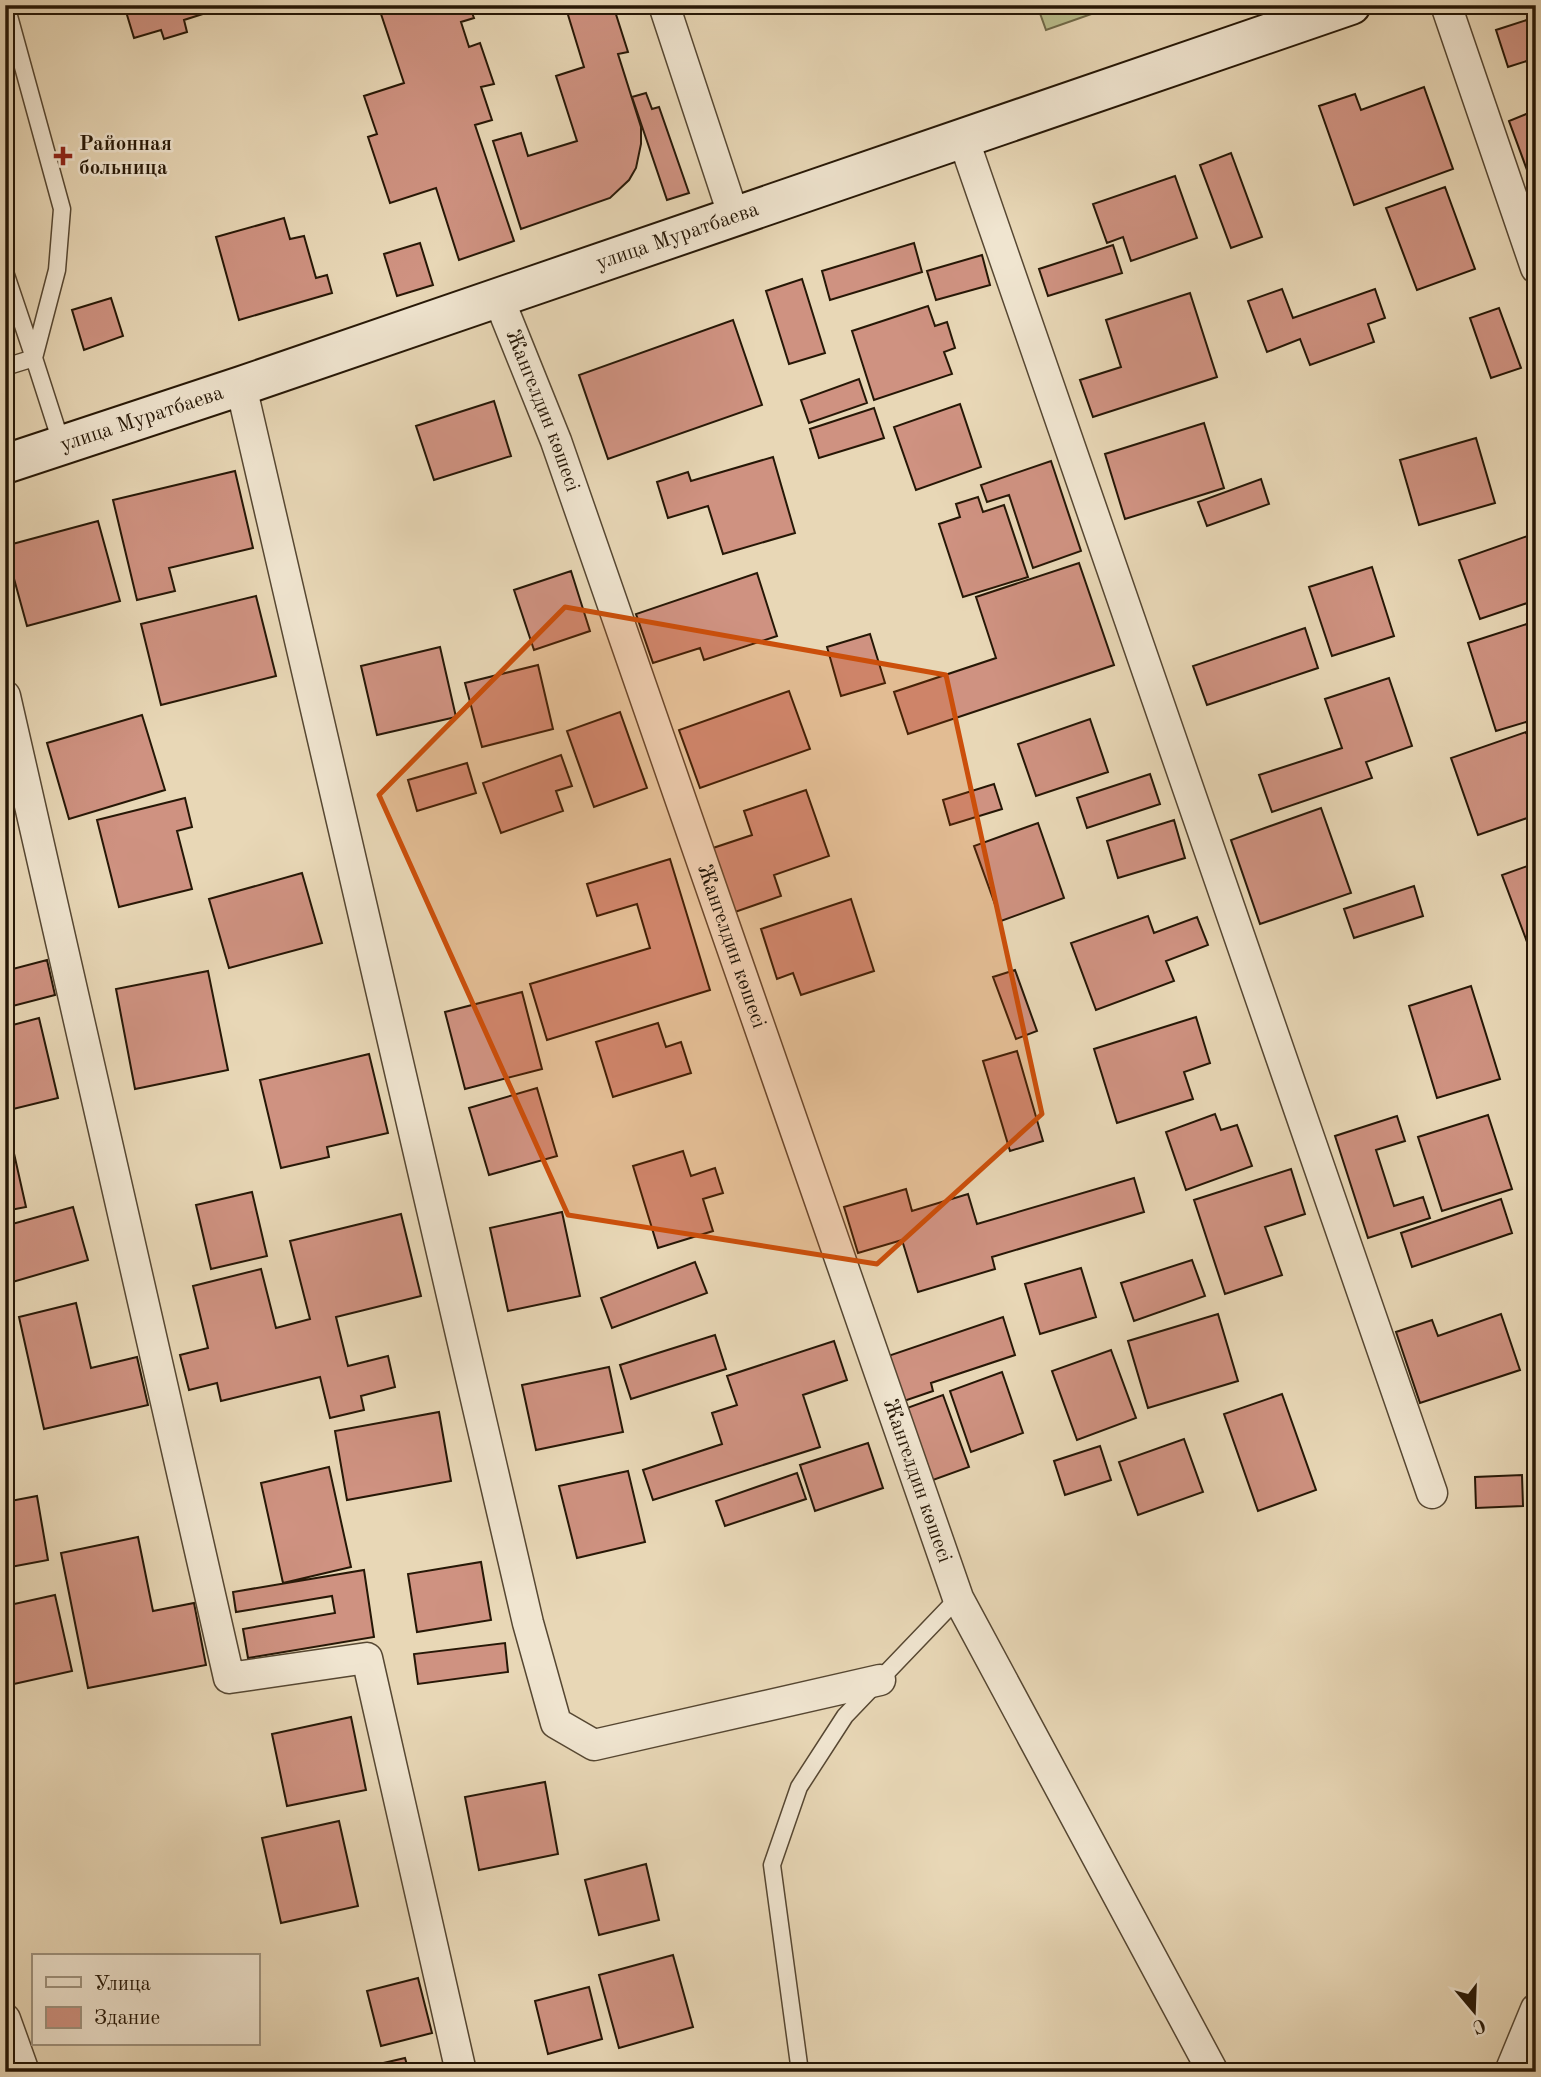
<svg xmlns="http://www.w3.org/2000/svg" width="1541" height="2077" font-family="'Old Standard TT',serif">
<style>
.green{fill:#b9bd8c;stroke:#706a49;stroke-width:2}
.building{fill:#cf9281;stroke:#261706;stroke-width:2}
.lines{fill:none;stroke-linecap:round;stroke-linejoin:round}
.lane-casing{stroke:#564732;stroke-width:19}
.street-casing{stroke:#564732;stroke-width:33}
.secondary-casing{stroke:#261706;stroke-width:42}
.lane{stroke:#f0e5d0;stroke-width:16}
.street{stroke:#f0e5d0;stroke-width:30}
.secondary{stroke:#f0e5d0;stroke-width:38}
.marked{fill:#cb4f0b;fill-opacity:0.2;stroke:#cb4f0b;stroke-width:5;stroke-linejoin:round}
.poi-dot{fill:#8f2418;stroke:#f0e5d0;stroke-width:2.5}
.labels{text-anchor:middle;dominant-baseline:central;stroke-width:5;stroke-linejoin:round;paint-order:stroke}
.poi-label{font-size:21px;font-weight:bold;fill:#261706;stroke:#f0e5d0;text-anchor:start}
.street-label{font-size:21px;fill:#261706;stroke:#f0e5d0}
</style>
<rect width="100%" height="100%" fill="#e8d7b6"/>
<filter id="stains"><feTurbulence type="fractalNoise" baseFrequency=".00286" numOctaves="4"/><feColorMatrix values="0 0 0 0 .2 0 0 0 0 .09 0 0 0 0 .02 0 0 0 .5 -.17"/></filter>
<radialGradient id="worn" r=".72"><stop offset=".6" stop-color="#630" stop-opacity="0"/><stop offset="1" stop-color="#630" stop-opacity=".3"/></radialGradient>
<path class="green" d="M1037,5H1117L1046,30Z"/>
<path class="building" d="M124,5H210L212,11L184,20L187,32L164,39L161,30L134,38Z
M378,5H469L474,18L461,22L469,47L480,43L494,84L481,87L492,120L475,125L514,241L459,260L436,188L390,203L368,137L377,134L364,96L404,83Z
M565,5H613L628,52L618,54L641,127V144L636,168L629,180L610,198L521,229L493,141L521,133L528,156L577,141L556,76L584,67Z
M1536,17V58L1508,67L1496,30Z
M1424,87L1453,169L1354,205L1319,106L1355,94L1361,110Z
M646,93L652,109L659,107L689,193L667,200L632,97Z
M1536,110V188L1534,189L1509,121Z
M1231,153L1262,237L1231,248L1200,165Z
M1175,176L1197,238L1131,261L1123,237L1107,243L1093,204Z
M1445,187L1475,269L1417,290L1386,208Z
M284,218L290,239L304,236L316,278L327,275L332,293L239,320L216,237Z
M420,243L433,285L397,296L384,254Z
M914,243L922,272L830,300L822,271Z
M1113,245L1122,273L1048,296L1039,269Z
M982,255L990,285L936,300L927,271Z
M802,279L825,353L789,364L766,291Z
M1282,289L1293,318L1375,289L1385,318L1368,324L1374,342L1310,365L1300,339L1267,352L1248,301Z
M1190,293L1217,377L1093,417L1080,380L1121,367L1106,320Z
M111,298L123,336L84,350L72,310Z
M928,306L935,326L947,322L955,348L944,352L952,374L874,400L852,331Z
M1499,308L1521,368L1491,378L1470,318Z
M733,320L762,405L608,459L579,375Z
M859,379L867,403L809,423L801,400Z
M494,401L511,456L434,480L416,426Z
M960,404L981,467L916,490L894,427Z
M874,408L884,438L819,458L810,429Z
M1204,423L1224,488L1125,519L1105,454Z
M1476,438L1495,503L1419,525L1400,460Z
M773,457L795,533L723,554L708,506L668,518L657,482L688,472L691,481Z
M1051,461L1081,551L1033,568L1009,495L987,502L981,485Z
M235,471L253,548L169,568L175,591L137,600L113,500Z
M1261,479L1269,504L1207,526L1198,502Z
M978,497L983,512L1004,505L1028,577L963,597L939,524L960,517L956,504Z
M98,521L120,601L27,626L5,546Z
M1536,533V600L1480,619L1459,560Z
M1079,563L1114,665L908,734L894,692L996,658L976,597Z
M1372,567L1394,636L1332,656L1309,587Z
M571,571L590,631L534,650L514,590Z
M757,573L777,636L704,660L700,648L653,663L636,614Z
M256,596L276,676L161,705L141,624Z
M1533,622L1536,630V719L1496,731L1468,643Z
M1305,628L1318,668L1207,705L1193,666Z
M870,634L885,683L841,696L827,647Z
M440,647L456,717L377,735L361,666Z
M538,665L553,729L482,747L465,683Z
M1389,678L1412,746L1366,762L1372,778L1272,812L1259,775L1342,748L1325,699Z
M789,691L810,749L700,788L679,730Z
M620,712L647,788L594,807L567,731Z
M142,715L165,790L69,819L47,743Z
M1090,719L1108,772L1036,796L1018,744Z
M1526,732L1536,760V833L1530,817L1478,835L1451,758Z
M561,755L572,786L556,791L563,811L501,833L483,783Z
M467,763L476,793L417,811L408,780Z
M1150,774L1160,804L1087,828L1077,798Z
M994,784L1002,809L950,825L943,800Z
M806,790L829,856L774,875L781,896L735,912L713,848L752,835L744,811Z
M185,798L192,827L177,831L192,889L119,907L97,820Z
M1321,808L1351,893L1260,924L1231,840Z
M1174,820L1185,858L1118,878L1107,841Z
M1038,823L1064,898L1001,921L974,846Z
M670,859L710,990L547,1040L530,984L650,948L637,904L597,916L587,884Z
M1536,863V957L1533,958L1502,875Z
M302,873L322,943L229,968L209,899Z
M1414,886L1423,916L1354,938L1344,909Z
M851,899L874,971L801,995L793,973L777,979L761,929Z
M1148,916L1154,933L1197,917L1208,945L1166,961L1174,981L1096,1010L1071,943Z
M47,960L55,995L5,1008V971Z
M1015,970L1037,1031L1016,1039L993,977Z
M208,971L228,1070L135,1089L116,989Z
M1471,986L1500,1079L1437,1098L1409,1006Z
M522,992L542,1069L465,1089L445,1012Z
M1196,1017L1210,1063L1184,1072L1193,1099L1117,1123L1094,1049Z
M39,1018L58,1098L5,1111V1027Z
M658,1023L666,1047L681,1042L691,1073L613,1097L596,1042Z
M1017,1051L1043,1141L1010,1151L983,1061Z
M369,1054L388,1133L327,1147L329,1157L281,1168L260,1080Z
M537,1088L557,1156L489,1175L469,1108Z
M1215,1114L1221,1130L1237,1125L1252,1166L1186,1190L1166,1132Z
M1488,1115L1512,1189L1442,1211L1418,1137Z
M1397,1116L1405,1141L1376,1150L1394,1206L1423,1197L1430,1218L1368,1238L1335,1136Z
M13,1149L26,1207L5,1211V1151Z
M683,1151L691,1176L715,1168L723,1193L703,1199L713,1231L658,1248L633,1166Z
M1291,1169L1305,1214L1265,1227L1282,1275L1225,1294L1194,1200Z
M1134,1178L1144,1212L992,1257L995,1269L918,1292L902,1240L858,1253L844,1207L906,1189L912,1211L968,1194L977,1224Z
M252,1192L267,1256L211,1269L196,1205Z
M1501,1199L1512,1233L1412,1267L1401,1233Z
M73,1207L88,1260L9,1283L5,1270V1226Z
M562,1212L580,1296L508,1311L490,1228Z
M401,1214L421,1296L336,1317L348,1366L388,1356L395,1387L361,1396L364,1410L330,1418L320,1377L221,1401L217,1383L189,1390L180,1355L208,1348L193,1286L261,1269L276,1328L310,1319L290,1241Z
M1192,1260L1205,1296L1134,1321L1121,1283Z
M695,1262L707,1293L612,1328L601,1298Z
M1081,1268L1096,1317L1040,1334L1025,1284Z
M76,1303L91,1368L137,1357L148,1405L44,1429L19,1317Z
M1218,1314L1238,1381L1148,1408L1128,1341Z
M1501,1314L1520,1370L1420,1403L1396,1332L1432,1320L1438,1336Z
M1003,1317L1015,1355L931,1383L933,1391L904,1401L888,1356Z
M715,1335L726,1369L631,1399L620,1365Z
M834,1341L847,1380L803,1395L820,1447L653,1500L643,1470L722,1444L712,1413L737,1405L727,1376Z
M1111,1350L1136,1418L1077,1440L1052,1371Z
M609,1367L623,1432L536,1450L522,1385Z
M1002,1372L1023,1433L971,1452L950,1391Z
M1282,1394L1316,1490L1258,1511L1224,1414Z
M943,1395L969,1467L933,1480L907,1408Z
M439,1412L451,1481L347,1500L335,1431Z
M1184,1439L1203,1492L1138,1515L1119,1462Z
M868,1443L883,1488L815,1511L800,1465Z
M1100,1446L1111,1480L1065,1495L1054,1461Z
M329,1467L351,1567L283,1583L261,1483Z
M628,1471L645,1542L577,1558L559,1486Z
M797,1473L806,1499L725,1526L716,1501Z
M1522,1475L1523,1506L1476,1508L1475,1477Z
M37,1496L48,1560L5,1568V1502Z
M138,1537L153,1611L194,1603L206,1665L88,1688L61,1553Z
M481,1562L491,1620L417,1632L408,1574Z
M364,1570L374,1637L248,1658L243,1629L335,1613L332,1596L236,1612L233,1592Z
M55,1595L72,1671L5,1686V1606Z
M505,1643L508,1672L418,1684L414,1654Z
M351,1717L366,1790L287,1806L272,1734Z
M545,1782L558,1854L479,1870L465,1797Z
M339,1821L358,1906L281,1923L262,1838Z
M646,1864L659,1920L599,1935L585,1880Z
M673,1955L693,2027L619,2048L599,1975Z
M418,1978L432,2033L381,2046L367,1991Z
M589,1987L602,2039L548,2054L535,2001Z
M405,2058L409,2072H367L366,2067Z"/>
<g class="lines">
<defs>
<path id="lane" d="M6,5L62,209L57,270L34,358L62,445
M5,272L34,358L5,367
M800,2072L772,1865L799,1787L845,1716L958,1598"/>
<g id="street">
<path d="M664,5L734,217"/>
<path d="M1446,5L1536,268"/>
<path d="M963,138L1432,1493"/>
<path id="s1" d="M498,297L556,441L958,1598L1213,2072"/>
<path d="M241,386L528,1623L556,1723L594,1745L880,1680"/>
<path d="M5,696L229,1678L367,1658L461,2072"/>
<path d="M5,2019L24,2072"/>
<path d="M1510,2072L1536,2009"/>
</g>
<g id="secondary">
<path id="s2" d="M5,464L241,386L1351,5"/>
</g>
</defs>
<use href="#lane" class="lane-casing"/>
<use href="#street" class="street-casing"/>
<use href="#secondary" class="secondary-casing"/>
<use href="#lane" class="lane"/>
<use href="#street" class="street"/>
<use href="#secondary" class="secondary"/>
</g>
<path class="marked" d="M565,607L946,675L1042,1114L877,1264L568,1215L379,795Z"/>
<path class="poi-dot" d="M59.5 145.5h7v7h7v7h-7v7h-7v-7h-7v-7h7z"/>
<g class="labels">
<g class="poi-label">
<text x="79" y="144">Районная<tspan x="79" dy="24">больница</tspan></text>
</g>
<g class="street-label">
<text stroke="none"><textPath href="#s2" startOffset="710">улица Муратбаева</textPath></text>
<text stroke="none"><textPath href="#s1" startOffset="122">Жангелдин көшесі</textPath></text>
<text stroke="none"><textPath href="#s2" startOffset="144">улица Муратбаева</textPath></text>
<text stroke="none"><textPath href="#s1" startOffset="690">Жангелдин көшесі</textPath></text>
<text stroke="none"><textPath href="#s1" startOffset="1256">Жангелдин көшесі</textPath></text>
</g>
</g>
<rect width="1541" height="2077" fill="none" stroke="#e8d7b6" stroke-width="28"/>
<rect x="7" y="7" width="1527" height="2063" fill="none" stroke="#261706" stroke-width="3.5"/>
<rect x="14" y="14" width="1513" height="2049" fill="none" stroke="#261706" stroke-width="2"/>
<rect x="32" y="1954" width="228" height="91" fill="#f0e5d0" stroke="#9f937f" stroke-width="2"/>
<rect x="46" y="1977" width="35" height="10" fill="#f0e5d0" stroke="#9f937f" stroke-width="2"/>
<text x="94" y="1990" font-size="21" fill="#261706">Улица</text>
<rect x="46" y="2007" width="35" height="21" fill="#cf9281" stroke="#9f937f" stroke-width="2"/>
<text x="94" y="2024" font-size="21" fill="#261706">Здание</text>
<g transform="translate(1474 2011) rotate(161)" stroke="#f0e5d0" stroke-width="5" paint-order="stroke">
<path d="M0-5L12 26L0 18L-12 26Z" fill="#261706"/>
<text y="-10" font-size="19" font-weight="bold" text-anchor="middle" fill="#261706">С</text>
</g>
<rect width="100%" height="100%" filter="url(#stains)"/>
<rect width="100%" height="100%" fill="url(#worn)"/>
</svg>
